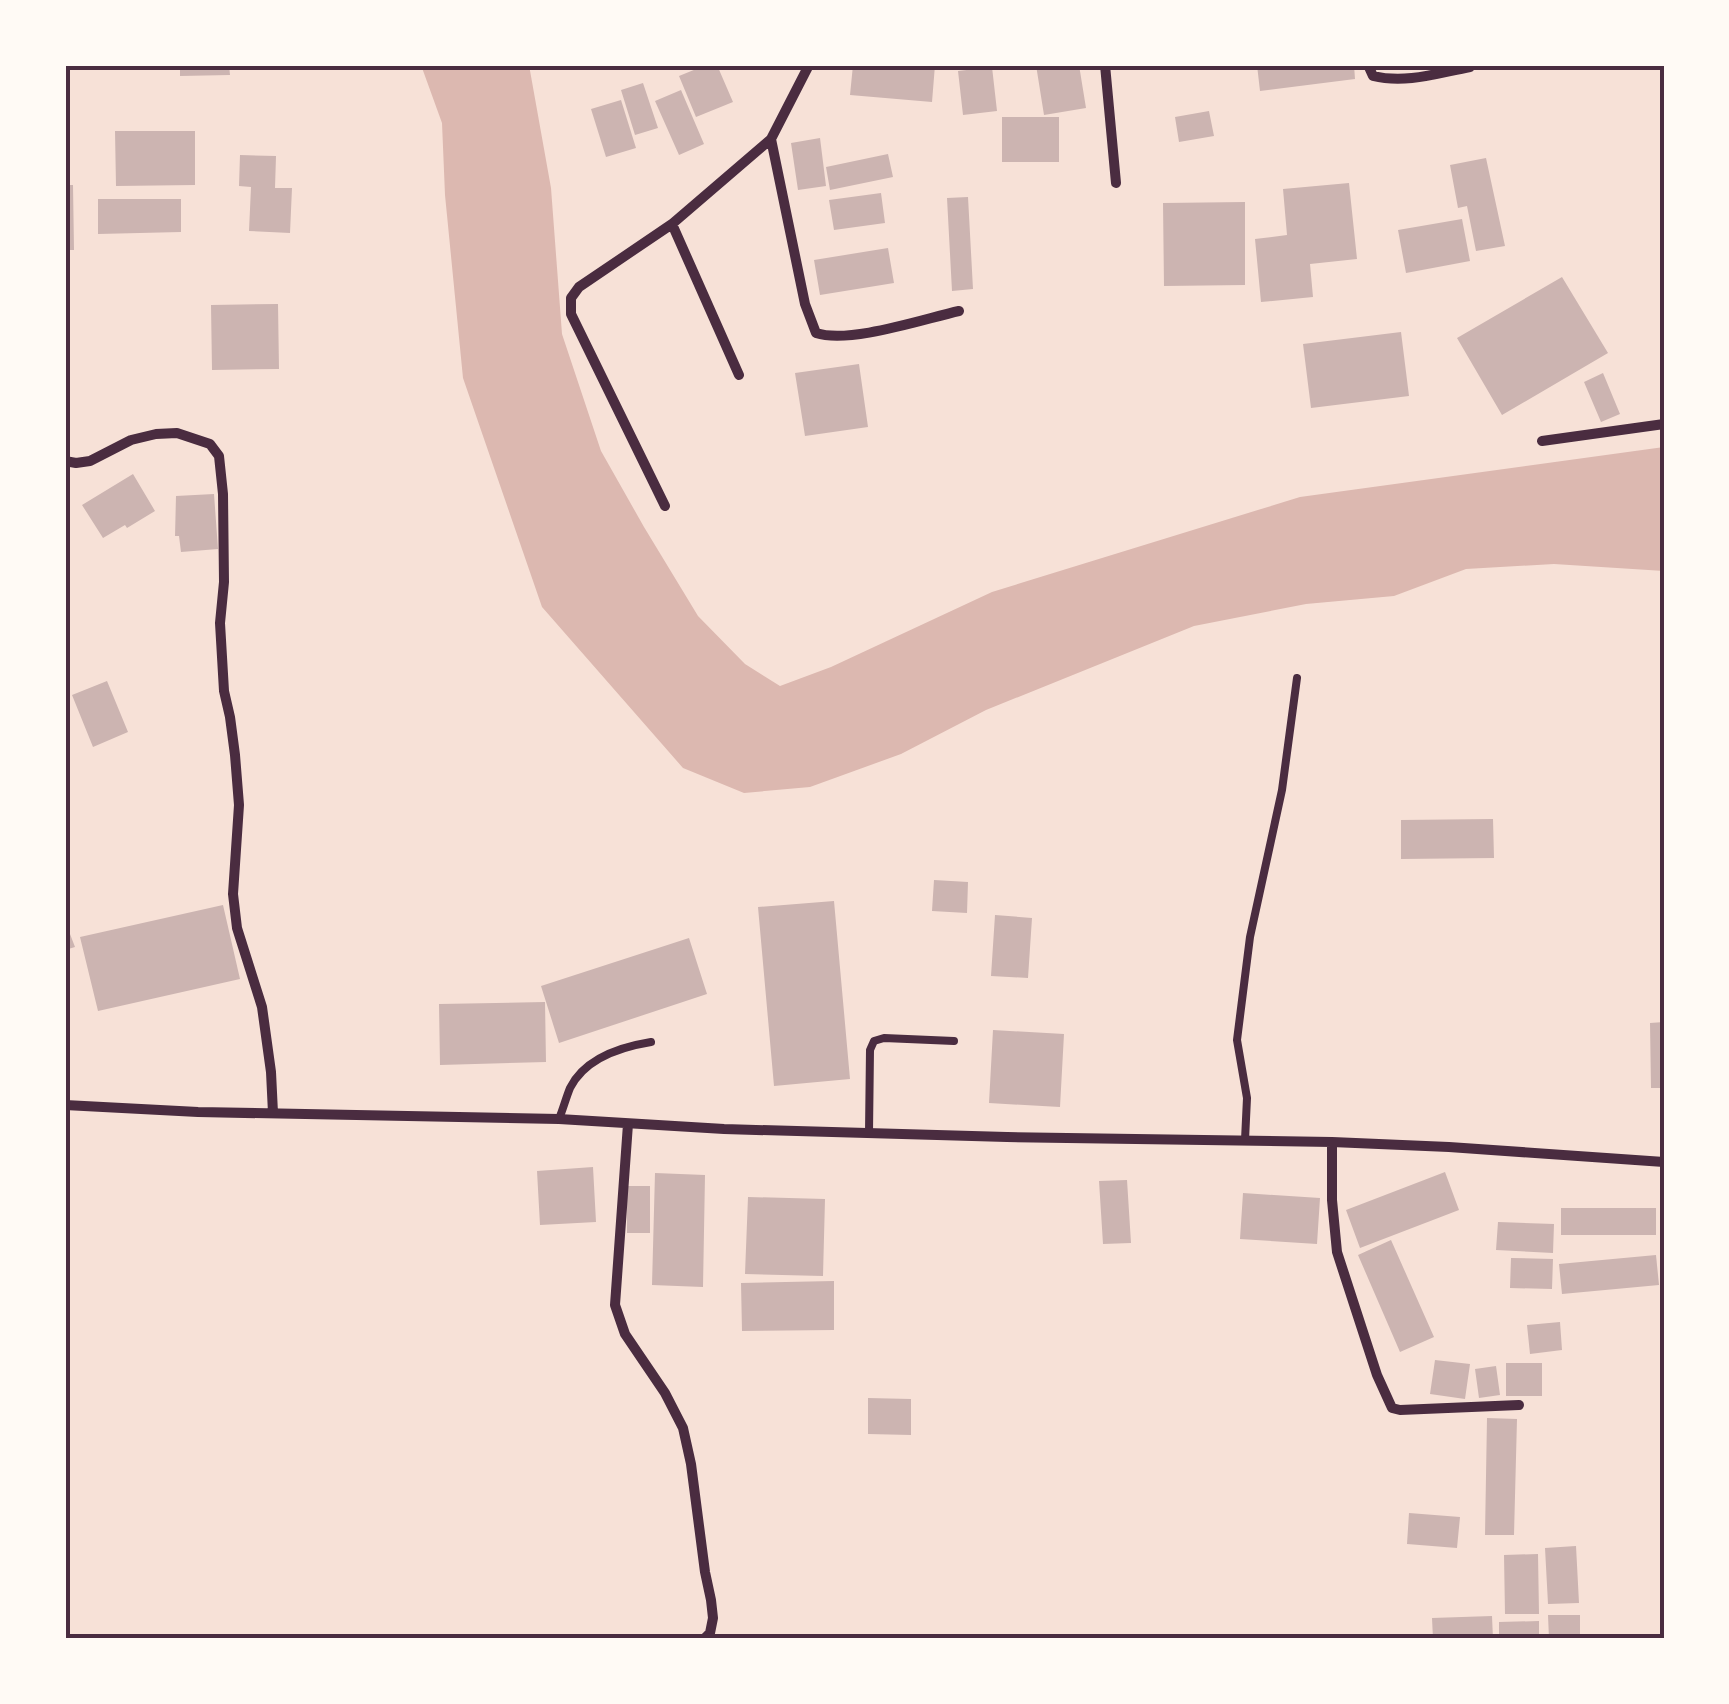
<svg xmlns="http://www.w3.org/2000/svg" width="1729" height="1704" font-family="'Roboto Condensed',sans-serif">
<style>
.water{fill:#dcb8b0}
.building{fill:#ccb4b1}
.lines{fill:none;stroke-linecap:round;stroke-linejoin:round}
.service{stroke:#4a2c40;stroke-width:8}
.minor{stroke:#4a2c40;stroke-width:10}
.neatline{fill:none;stroke:#4a2c40;stroke-width:4}
</style>
<rect width="100%" height="100%" fill="#f7e1d7"/>
<path class="water" d="M421,65H529L551,188L562,334L601,451L644,527L698,616L745,664L780,686L831,667L992,592L1300,497L1664,447V571L1554,564L1466,569L1394,596L1306,604L1194,626L986,710L901,754L810,787L744,793L683,768L542,607L463,378L445,195L442,123Z"/>
<path class="building" d="M180,65H229L230,75L180,76Z
M706,65H717L733,102L696,117L679,76Z
M853,65H935L932,102L850,95Z
M1036,65H1079L1086,108L1044,115Z
M1257,65H1354L1355,79L1260,91Z
M992,67L997,111L963,115L958,71Z
M643,83L658,128L635,135L621,90Z
M681,90L704,144L679,155L655,101Z
M621,100L636,148L606,157L591,109Z
M1209,111L1214,136L1179,142L1175,117Z
M1002,117H1059V162H1002Z
M115,131H195V185L116,186Z
M820,138L826,186L798,190L791,143Z
M888,154L893,177L830,190L826,167Z
M240,155L276,156L275,188H292L290,233L249,231L251,187L239,186Z
M1486,158L1505,246L1476,251L1467,206L1458,208L1450,165Z
M1349,183L1357,259L1310,264L1313,297L1261,302L1255,239L1287,235L1283,189Z
M65,185H73L74,250H65Z
M881,193L885,223L834,230L829,200Z
M968,197L973,289L952,291L947,198Z
M98,199H181V232L98,234Z
M1245,202V285L1164,286L1163,203Z
M1462,219L1470,261L1406,273L1398,230Z
M888,248L894,283L820,295L814,260Z
M1562,277L1608,353L1502,415L1457,338Z
M278,304L279,369L212,370L211,305Z
M1401,332L1409,396L1311,408L1303,344Z
M859,364L868,427L805,436L795,373Z
M1603,373L1620,414L1601,422L1584,382Z
M133,474L155,511L127,528L125,525L103,538L82,505Z
M214,494L218,549L181,552L179,536H175L176,496Z
M107,681L128,732L93,747L72,695Z
M1493,819L1494,858L1401,859V820Z
M934,880L968,882L967,913L932,911Z
M834,901L850,1079L774,1086L758,907Z
M223,905L240,979L98,1011L80,937Z
M995,915L1032,918L1028,978L991,976Z
M65,921L75,947L65,950Z
M689,938L707,994L559,1043L541,986Z
M545,1002L546,1062L440,1065L439,1004Z
M1664,1022V1088H1651L1650,1023Z
M993,1030L1064,1034L1060,1107L989,1103Z
M593,1167L596,1222L540,1225L537,1171Z
M1445,1172L1459,1210L1360,1248L1346,1210Z
M655,1173L705,1175L703,1287L652,1285Z
M1127,1180L1131,1243L1103,1244L1099,1181Z
M627,1186H650V1233H627Z
M1243,1193L1320,1198L1317,1244L1240,1239Z
M748,1197L825,1199L823,1276L745,1274Z
M1561,1208H1656V1235H1561Z
M1498,1222L1554,1224L1553,1253L1496,1250Z
M1391,1240L1434,1337L1400,1352L1358,1255Z
M1656,1255L1659,1285L1562,1294L1559,1264Z
M1511,1258L1553,1259L1552,1289L1510,1288Z
M834,1281V1330L742,1331L741,1283Z
M1560,1322L1562,1350L1530,1354L1527,1325Z
M1435,1360L1470,1364L1465,1399L1430,1394Z
M1506,1363H1542V1396H1506Z
M1496,1366L1500,1395L1479,1398L1475,1369Z
M868,1398L911,1399V1435L868,1434Z
M1487,1418L1517,1419L1514,1535H1485Z
M1409,1513L1460,1517L1457,1548L1407,1544Z
M1576,1546L1579,1603L1548,1604L1545,1548Z
M1538,1554L1539,1614H1505L1504,1555Z
M1548,1615H1580V1639H1549Z
M1492,1616L1493,1639H1433L1432,1618Z
M1539,1621V1639H1499V1622Z"/>
<g class="lines">
<path class="service" d="M559,1119C563,1109 566,1098 570,1088C585,1058 620,1047 651,1042
M869,1132L870,1050L874,1041L884,1038L954,1041
M1245,1140L1247,1098L1237,1040L1250,937L1282,790L1297,678"/>
<path class="minor" d="M1105,65L1116,183
M1368,65L1373,76C1406,84 1438,73 1470,67
M771,139L805,304L816,333C850,344 923,319 959,311
M672,224L739,375
M1542,441L1664,424
M65,461L76,463L90,461L131,440L156,434L177,433L210,444L219,456L223,494L224,582L220,623L224,691L230,717L235,755L239,805L233,894L237,928L262,1007L271,1072L273,1113
M665,506L571,314V298L579,287L672,224L771,139L809,65
M65,1105L198,1112L559,1119L724,1129L1007,1137L1332,1142L1449,1147L1664,1162
M628,1124L615,1305L625,1334L665,1393L683,1428L691,1464L705,1572L711,1600L713,1618L710,1633L704,1639
M1332,1142V1200L1337,1252L1377,1375L1392,1408L1400,1410L1519,1405"/>
</g>
<rect width="1729" height="1704" fill="none" stroke="#fffaf5" stroke-width="135"/>
<rect x="68" y="68" width="1594" height="1568" class="neatline"/>
</svg>
